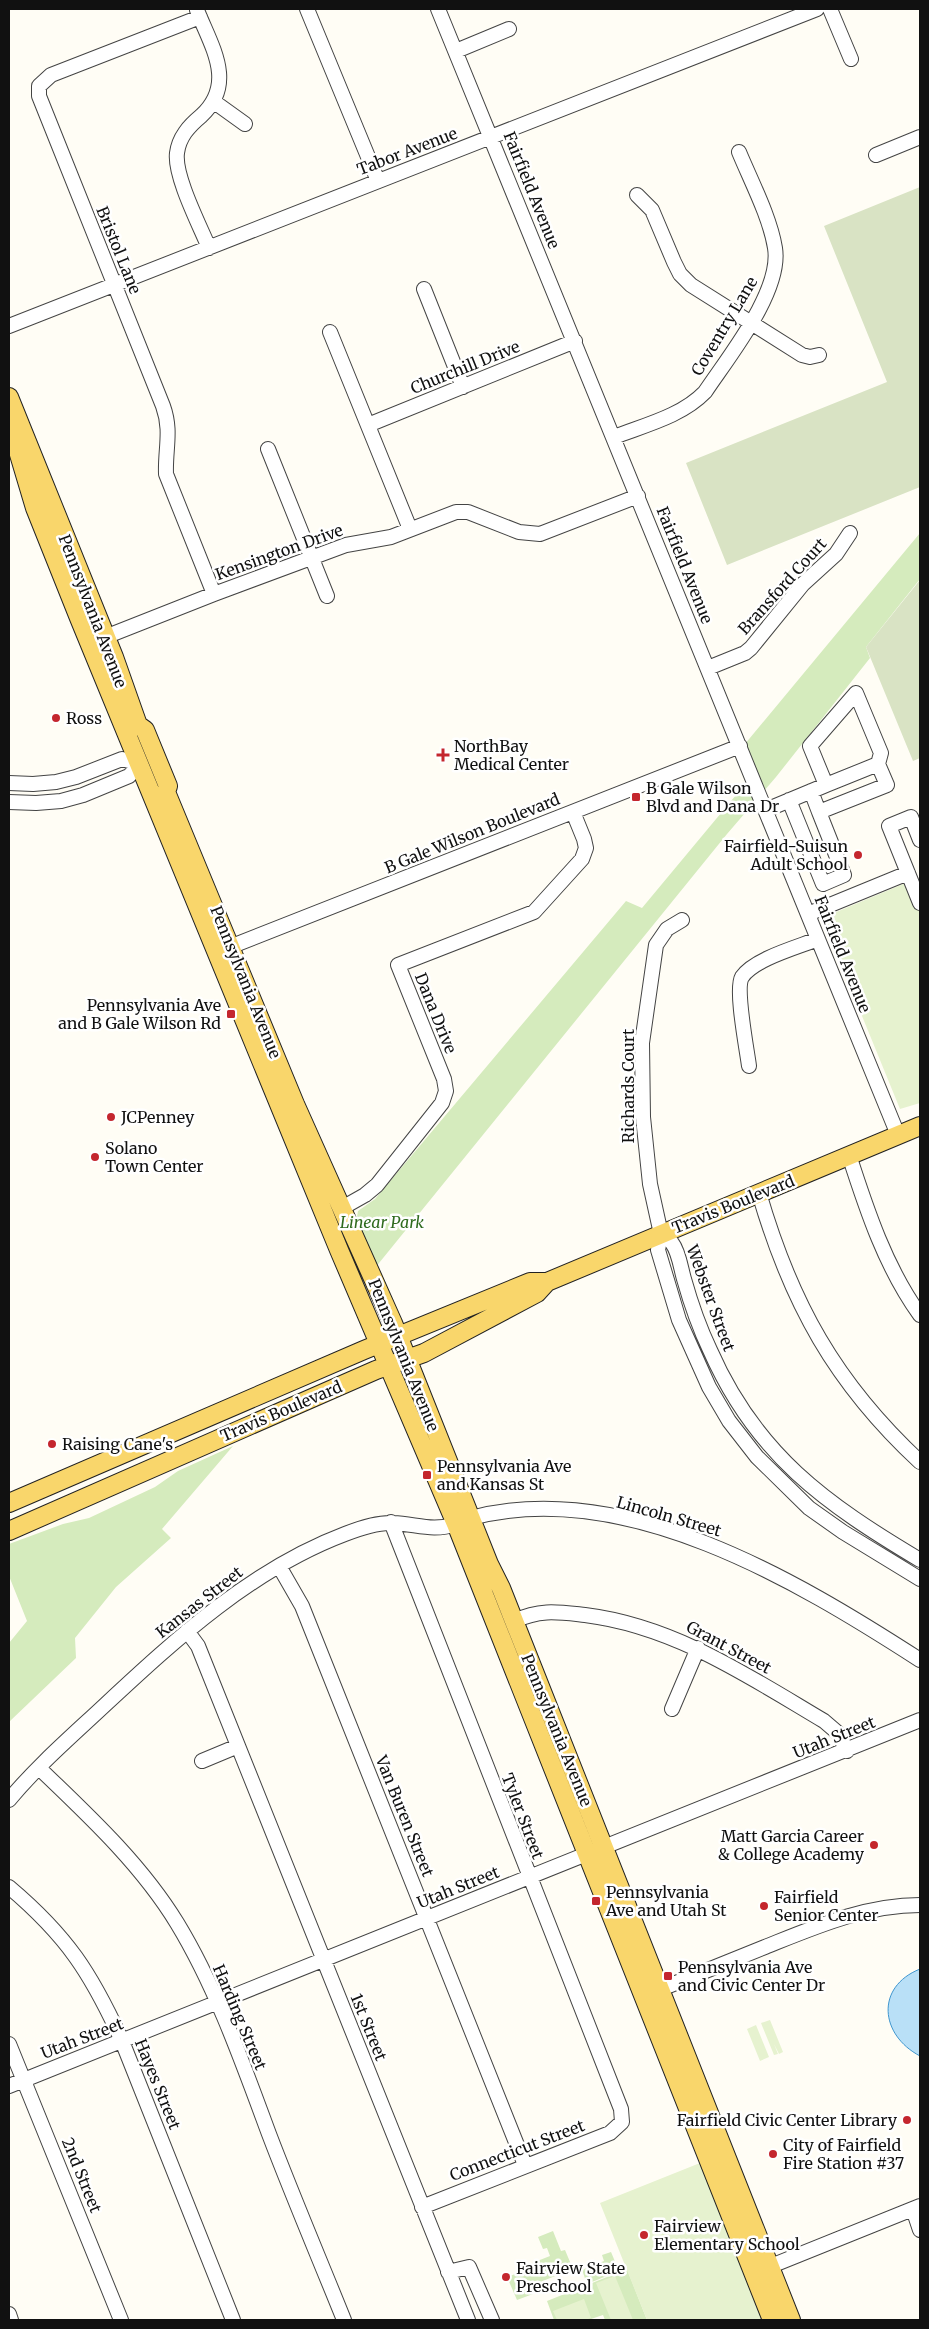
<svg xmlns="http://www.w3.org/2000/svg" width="929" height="2329" font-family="Merriweather,serif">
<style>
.green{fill:#d5ebbd}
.cemetery{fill:#d9e3c4}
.pitch{fill:#e6f2cf}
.water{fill:#b9e0f7;stroke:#3f96cf}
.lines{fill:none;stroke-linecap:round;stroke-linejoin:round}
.minor-casing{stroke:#444;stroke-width:16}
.major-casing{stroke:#222;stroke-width:20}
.minor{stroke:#fff;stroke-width:14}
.major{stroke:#f9d66b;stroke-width:18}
.poi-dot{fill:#c4262e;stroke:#fff;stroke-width:2}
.labels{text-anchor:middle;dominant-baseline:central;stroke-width:5;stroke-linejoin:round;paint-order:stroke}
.street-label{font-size:16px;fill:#111;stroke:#fff}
.poi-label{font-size:16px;fill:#111;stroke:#fff;text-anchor:start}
.park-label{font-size:16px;font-style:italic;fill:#2f6b1f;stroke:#fff}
</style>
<rect width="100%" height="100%" fill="#fffdf5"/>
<path class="green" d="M920,533V579L866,647L870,658L776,777L727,834L375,1268L356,1222L358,1211L375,1199L626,901L642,908L746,783L735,756Z
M233,1446L162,1529L171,1538L116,1587L75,1638L76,1658L9,1722V1643L27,1621L9,1576V1544L63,1524L89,1518L155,1487L178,1471Z
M553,2231L561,2251L565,2250L573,2269L530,2286L533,2294L517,2300L507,2277L523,2271L522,2267L550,2256L547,2248L543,2249L538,2237Z
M611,2252L619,2271L587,2284L582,2270L604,2261L602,2255Z
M627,2269L647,2320H605L603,2315L588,2320H554L547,2301Z"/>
<path class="cemetery" d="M920,187V487L727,565L686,463L887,382L824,226Z
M920,580V758L913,761L866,647Z"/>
<path class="pitch" d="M908,882L920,912V1103L900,1109L822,918Z
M770,2020L783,2052L779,2054L774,2044L778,2054L774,2055L761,2023Z
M756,2025L769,2057L760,2061L747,2029Z
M700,2163L763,2320H647L600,2203Z
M615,2276L633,2320H611L596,2283Z
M584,2299L591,2318L585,2320H557L553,2311Z"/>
<path class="water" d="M920,1969V2056C880,2035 875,1987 920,1969Z"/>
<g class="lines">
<defs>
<path id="minor" d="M307,9L378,181
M438,9L898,1135
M830,9L851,59
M197,10C211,46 237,83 201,116C189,126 179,137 177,153C174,176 200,226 209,248
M200,17L51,75L39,86V96L163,406C172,431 165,449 166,474L214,594
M456,51L509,29
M213,101L245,124
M876,155L920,137
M637,195L652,210L674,262L680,274L691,285L802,355L810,357L819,355
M424,289L463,387
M9,326L817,9
M330,332L410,529
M368,425L575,341
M614,437C645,425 682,416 705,392C729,356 782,291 775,248C770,217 751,181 739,152
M268,449L327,596
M105,637L214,594L346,545L391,537L456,512H468L519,532L540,534L638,496
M708,668L745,653L751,648L803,584L836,554L850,533
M9,783L33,784L56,782L76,777L122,759L140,764L129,776L83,795L61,801L36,803L9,802
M826,785L878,764
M789,800L823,884L844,875L819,812
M766,810L826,785L810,746L856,693L881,753L878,764L887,785L819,812L811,791
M920,840L911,817L889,826L920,903
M808,914L908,873
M682,920L667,929L656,945L642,1043L643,1117L650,1184L661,1234L658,1250L679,1320L709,1387L729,1421L757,1457L809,1508L843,1532L920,1579
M222,950L740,746
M749,1066C747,1050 735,989 742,977C754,959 798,947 818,939
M849,1155C867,1211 886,1268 920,1315
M759,1193C791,1303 835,1383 920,1462
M342,1208L365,1195L377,1185L442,1103L446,1091L444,1079L398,965L534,912L582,859L586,848L584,839L573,812
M661,1234C664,1237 670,1240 672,1243C679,1252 681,1269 684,1279C691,1304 699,1327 710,1350C756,1455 826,1504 920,1560
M471,1518C624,1477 796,1580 920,1660
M391,1522L621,2109L622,2122L610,2133L422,2207
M279,1566L302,1606L525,2165
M514,1621C541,1609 557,1612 585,1615C674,1626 748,1676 824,1721L838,1733L847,1751
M187,1631L198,1646L468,2320
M672,1709L698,1648
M202,1761L238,1746
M39,1768C88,1815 141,1864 177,1923C216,1987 243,2064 269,2134C293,2197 319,2258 344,2320
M9,1800C38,1765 73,1735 106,1704C177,1638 252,1569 345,1534C360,1528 377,1522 393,1523C417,1524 432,1532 456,1524
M9,1887C67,1936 91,1973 122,2041L233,2320
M651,1993C689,1978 727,1962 765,1947C815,1927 865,1905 920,1905
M9,2044L121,2320
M9,2086L920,1720
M913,2209L920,2230
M761,2270L920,2206
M448,2272L469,2267L492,2320
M9,2314L11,2320"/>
<path id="major" d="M9,397L114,657L138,725L145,730L168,786L166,792L295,1104L393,1323L489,1564L501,1588L791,2320
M12,431L35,508L79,618L339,1250L456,1524L772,2320
M9,1503L364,1350L530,1282H547L920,1126
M9,1531L376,1370L424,1353L537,1293L547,1282"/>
</defs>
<use href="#minor" class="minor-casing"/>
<use href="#major" class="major-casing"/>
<use href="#minor" class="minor"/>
<use href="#major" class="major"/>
</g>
<g class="poi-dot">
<circle cx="56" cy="718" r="5"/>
<path d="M440.5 747.5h5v5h5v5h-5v5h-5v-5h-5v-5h5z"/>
<rect x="631" y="792" width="10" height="10" rx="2.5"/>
<circle cx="858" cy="855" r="5"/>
<rect x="226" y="1009" width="10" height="10" rx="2.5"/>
<circle cx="111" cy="1117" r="5"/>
<circle cx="95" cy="1157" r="5"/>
<circle cx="52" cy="1444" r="5"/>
<rect x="422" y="1470" width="10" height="10" rx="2.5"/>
<circle cx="874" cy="1845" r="5"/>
<rect x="591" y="1896" width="10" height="10" rx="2.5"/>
<circle cx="764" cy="1906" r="5"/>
<rect x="663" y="1971" width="10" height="10" rx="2.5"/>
<circle cx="907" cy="2120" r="5"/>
<circle cx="773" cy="2154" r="5"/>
<circle cx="644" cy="2235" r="5"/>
<circle cx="506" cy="2277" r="5"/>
</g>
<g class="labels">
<g class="street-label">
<text transform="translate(407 151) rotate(-21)">Tabor Avenue</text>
<text transform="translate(532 190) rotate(68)">Fairfield Avenue</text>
<text transform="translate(119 250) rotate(68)">Bristol Lane</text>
<text transform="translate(724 326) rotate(-59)">Coventry Lane</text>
<text transform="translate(465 367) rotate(-22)">Churchill Drive</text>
<text transform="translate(279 552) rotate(-20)">Kensington Drive</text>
<text transform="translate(685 565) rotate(68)">Fairfield Avenue</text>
<text transform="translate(782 586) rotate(-48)">Bransford Court</text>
<text transform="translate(93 611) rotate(69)">Pennsylvania Avenue</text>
<text transform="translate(472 833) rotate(-22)">B Gale Wilson Boulevard</text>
<text transform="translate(843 954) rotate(68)">Fairfield Avenue</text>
<text transform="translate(246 982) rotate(68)">Pennsylvania Avenue</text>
<text transform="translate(436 1013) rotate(68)">Dana Drive</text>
<text transform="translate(628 1086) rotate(-90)">Richards Court</text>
<text transform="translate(733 1204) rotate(-22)">Travis Boulevard</text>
<text transform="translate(711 1298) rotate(70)">Webster Street</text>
<text transform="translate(404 1355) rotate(68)">Pennsylvania Avenue</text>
<text transform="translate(281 1411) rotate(-23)">Travis Boulevard</text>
<text transform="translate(669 1516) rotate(16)">Lincoln Street</text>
<text transform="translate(199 1602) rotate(-38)">Kansas Street</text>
<text transform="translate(729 1647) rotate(28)">Grant Street</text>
<text transform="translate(557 1730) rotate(68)">Pennsylvania Avenue</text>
<text transform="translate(834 1737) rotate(-22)">Utah Street</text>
<text transform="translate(405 1816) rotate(68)">Van Buren Street</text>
<text transform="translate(523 1816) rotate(69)">Tyler Street</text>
<text transform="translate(458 1887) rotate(-22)">Utah Street</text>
<text transform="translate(240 2017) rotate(67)">Harding Street</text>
<text transform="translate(369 2027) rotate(68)">1st Street</text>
<text transform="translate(82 2038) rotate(-21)">Utah Street</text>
<text transform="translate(158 2084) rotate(68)">Hayes Street</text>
<text transform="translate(517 2150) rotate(-21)">Connecticut Street</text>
<text transform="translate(82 2175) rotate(68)">2nd Street</text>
</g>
<g class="poi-label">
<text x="66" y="718">Ross</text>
<text x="454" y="746">NorthBay<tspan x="454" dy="18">Medical Center</tspan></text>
<text x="646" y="788">B Gale Wilson<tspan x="646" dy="18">Blvd and Dana Dr</tspan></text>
<text x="848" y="846" text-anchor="end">Fairfield-Suisun<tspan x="848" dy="18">Adult School</tspan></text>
<text x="221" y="1005" text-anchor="end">Pennsylvania Ave<tspan x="221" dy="18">and B Gale Wilson Rd</tspan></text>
<text x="121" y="1117">JCPenney</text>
<text x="105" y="1148">Solano<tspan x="105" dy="18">Town Center</tspan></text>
<text x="62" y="1444">Raising Cane's</text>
<text x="437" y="1466">Pennsylvania Ave<tspan x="437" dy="18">and Kansas St</tspan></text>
<text x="864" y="1836" text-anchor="end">Matt Garcia Career<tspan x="864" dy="18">&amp; College Academy</tspan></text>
<text x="606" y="1892">Pennsylvania<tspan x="606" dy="18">Ave and Utah St</tspan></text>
<text x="774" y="1897">Fairfield<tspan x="774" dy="18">Senior Center</tspan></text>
<text x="678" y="1967">Pennsylvania Ave<tspan x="678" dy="18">and Civic Center Dr</tspan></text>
<text x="897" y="2120" text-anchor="end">Fairfield Civic Center Library</text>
<text x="783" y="2145">City of Fairfield<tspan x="783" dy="18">Fire Station #37</tspan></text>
<text x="654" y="2226">Fairview<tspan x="654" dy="18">Elementary School</tspan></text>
<text x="516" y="2268">Fairview State<tspan x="516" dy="18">Preschool</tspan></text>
</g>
<g class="park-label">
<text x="382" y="1222">Linear Park</text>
</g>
</g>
<rect width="929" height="2329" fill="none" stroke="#111111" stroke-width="20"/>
</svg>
